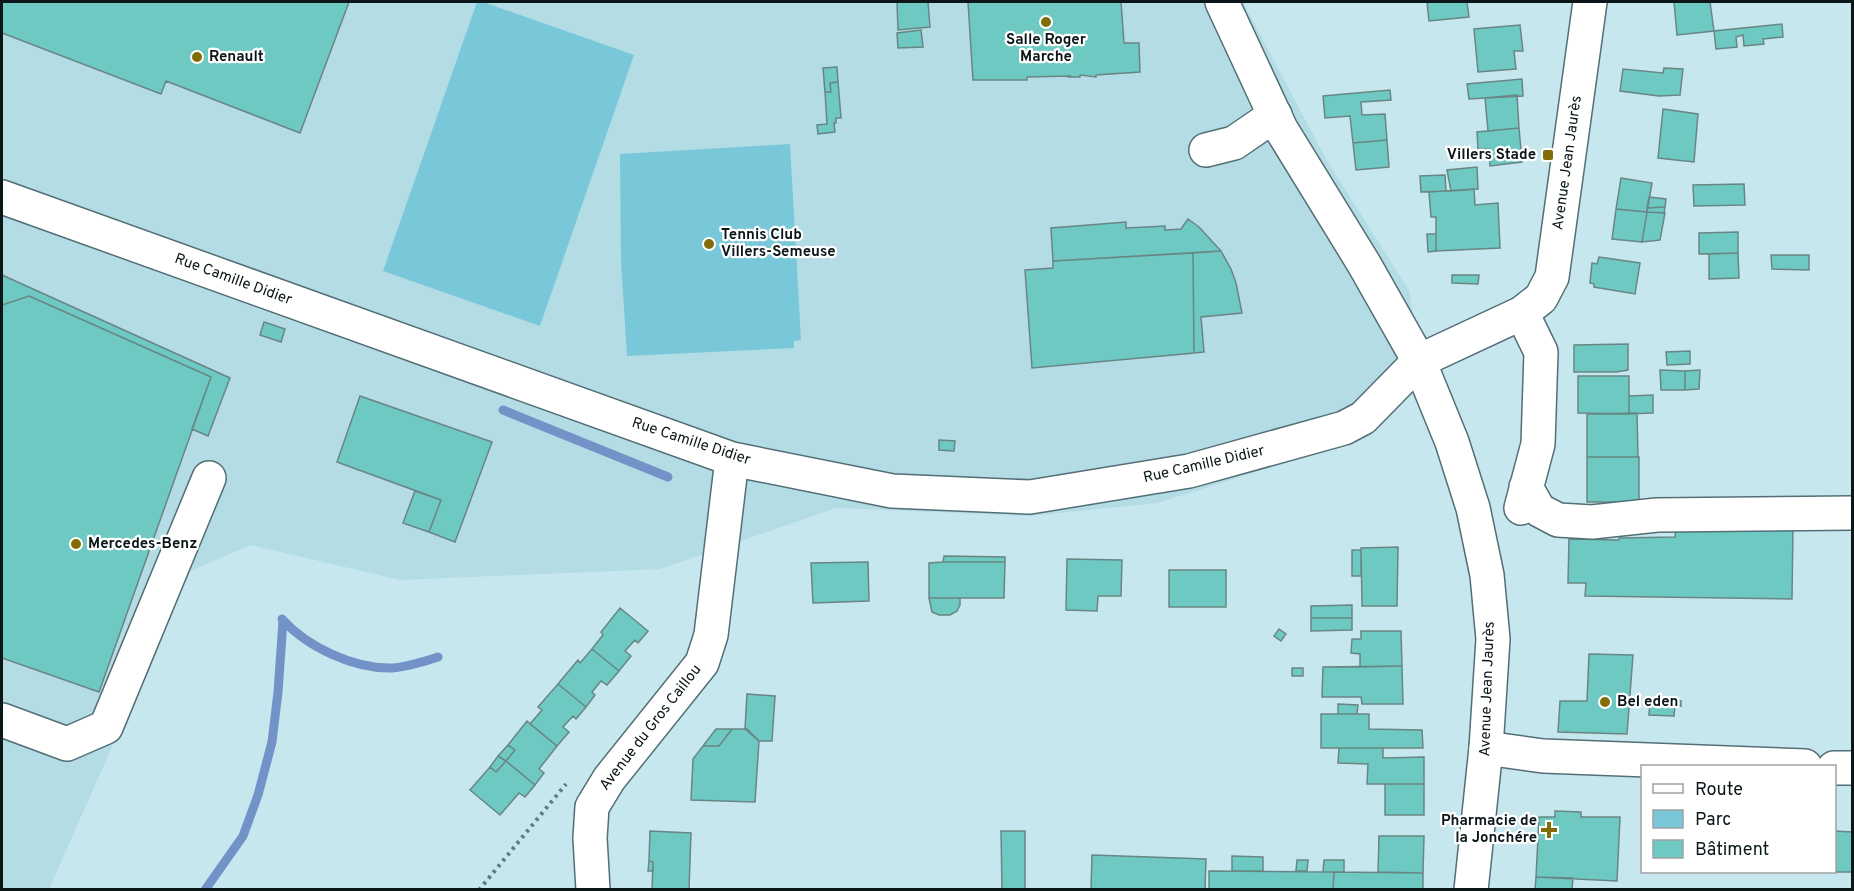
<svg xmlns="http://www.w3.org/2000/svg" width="1854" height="891" font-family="Overpass,sans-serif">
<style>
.built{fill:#b4dce5}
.green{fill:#79c8d9}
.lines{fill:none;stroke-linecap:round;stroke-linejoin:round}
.stream{stroke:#7393c8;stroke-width:9}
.building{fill:#6fc9c3;stroke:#688683;stroke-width:1.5}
.minor-casing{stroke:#536f75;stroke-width:36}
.major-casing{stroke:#536f75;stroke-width:36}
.path{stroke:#64797e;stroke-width:4;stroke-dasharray:3 4.5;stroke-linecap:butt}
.minor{stroke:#fff;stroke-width:33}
.major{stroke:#fff;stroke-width:33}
.poi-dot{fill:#816c06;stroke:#fff;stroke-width:2}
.labels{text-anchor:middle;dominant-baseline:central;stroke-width:4.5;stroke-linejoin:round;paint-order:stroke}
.poi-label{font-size:15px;font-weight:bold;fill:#0a1618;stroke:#fff;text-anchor:start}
.street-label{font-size:15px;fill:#0a1618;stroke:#fff}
</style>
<rect width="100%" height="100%" fill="#c7e7ee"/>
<path class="built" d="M2,2H1243L1326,159L1410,292L1414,325L1411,357L1351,434L1304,457L1157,503L1030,516L836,508L660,569L400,580L251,545L190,571L49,889L2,890Z"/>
<path class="green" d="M477,2H483L634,55L540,326L383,271Z
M790,144L801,340L794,341V348L627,356L621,262L620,154Z"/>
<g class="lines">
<path class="stream" d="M503,410L668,477
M282,619C307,647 354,669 392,668C407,667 423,662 438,657
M205,890L243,836L258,795L272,742L278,692L283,621"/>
</g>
<path class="building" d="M2,2H349L300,133L166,81L161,94L2,33Z
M897,2H928L930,27L898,30Z
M968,2H1121L1124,43H1139L1140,72L1096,75V77L1080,75V77H1069L1070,76L1027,77V80H973Z
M1427,2H1467L1469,17L1429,21Z
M1674,2H1710L1714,31L1677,35Z
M1782,24L1783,37L1763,39L1764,44L1744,46L1743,35L1736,37L1737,47L1716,49L1714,31Z
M1520,25L1523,51H1514L1516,69L1478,72L1474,29Z
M921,30L923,47L898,48L897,33Z
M837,67L838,82L830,83L831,92H825L823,68Z
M1664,68L1683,69L1680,95L1659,96L1620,91L1623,69L1663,73Z
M1522,79L1523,96L1469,99L1467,84Z
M838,82L841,118H836V123H834L835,132L818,134L817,125L827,124L825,92H831L830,83Z
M1390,90L1391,100L1361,102L1362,115L1385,114L1387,140L1353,143L1350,116L1325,118L1323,96Z
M1517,95L1519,128L1488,131L1485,98Z
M1663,109L1698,114L1694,162L1658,158Z
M1519,128L1522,162L1490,166L1489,149H1478L1477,132Z
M1387,140L1389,167L1356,170L1353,143Z
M1477,167L1478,189L1451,191L1447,170Z
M1445,175L1446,191L1421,192L1420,176Z
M1621,178L1652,183L1647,212L1616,209Z
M1744,184L1745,205L1694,206L1693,185Z
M1474,189L1475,205L1498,203L1500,248L1436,251V217H1431L1429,192Z
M1649,197L1666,199L1665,207L1647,208Z
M1665,207L1664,213L1647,212V208Z
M1616,209L1647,212L1642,242L1612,239Z
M1647,212L1665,213L1660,240L1642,242Z
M1188,219L1199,227L1221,251L1053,261L1051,228L1126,222V228L1165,226V230L1181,229Z
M1738,232V253L1699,254V233Z
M1427,234H1436V251L1428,252Z
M1221,251L1231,269L1236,283L1242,313L1201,317L1204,352L1194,353L1193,253Z
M1193,253L1194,353L1032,368L1025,270L1053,268V261Z
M1738,253L1739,278L1709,279V254Z
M1771,255H1809V270L1772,269Z
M1599,257L1640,263L1635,294L1594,287V284L1590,283L1592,263L1597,264Z
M2,275L230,378L208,436L192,429L211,377L29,296L2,305Z
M1452,275H1479L1478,284L1452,283Z
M29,296L211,377L99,692L2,658V305Z
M264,322L285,329L281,342L260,335Z
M1628,344V370L1616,372H1574V345Z
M1690,351V364L1667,365L1666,352Z
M1660,370L1685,371V390H1661Z
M1700,370L1699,389L1685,390V371Z
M1578,376H1629V414L1578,413Z
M1653,395V413L1629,414V396Z
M360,396L492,442L455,542L429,532L441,500L337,462Z
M1637,413L1638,457H1587V414Z
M939,440L955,441L954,451L939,450Z
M1587,457H1639V502H1587Z
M415,491L441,500L429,532L403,523Z
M1676,523L1793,525L1792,599L1585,596L1586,583H1568L1569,539L1619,540V538L1675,537Z
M1398,547L1397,606H1362L1361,548Z
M1352,550H1361V576H1352Z
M944,556L1005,557V562H943Z
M1067,559L1122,560L1121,596H1098L1097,611L1066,610Z
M868,562L869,601L813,603L811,563Z
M943,562H1005L1004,598H929V563Z
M1169,570H1226V607H1169Z
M929,598H960V605L957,611L950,615H939L932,612Z
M1352,605V618H1311V606Z
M620,608L648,631L638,643L635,640L625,651L631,656L619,671L592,649L603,635L601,632Z
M1311,618H1352V630L1311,631Z
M1279,629L1286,634L1281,641L1274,636Z
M1361,631H1401L1402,666L1360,667V654L1351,653L1352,639H1361Z
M592,649L619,671L607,685L601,681L592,692L595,695L586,707L558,684L578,660L580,663Z
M1589,654L1633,655L1627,734L1558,732L1560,701H1587Z
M1402,666L1403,704H1362L1361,697H1322L1323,667Z
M1292,668H1303V676H1292Z
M558,684L586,707L576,719L573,716L563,727L569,732L557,746L530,724L542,710L538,707Z
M747,694L775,696L772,741H759L745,729Z
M1650,700L1681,701V706L1675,705L1674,716L1649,715Z
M1338,704L1358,705L1357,714H1338Z
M1321,714H1369V729L1422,730L1423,748H1321Z
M527,721L557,746L539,769L544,773L535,785L506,761L515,750L508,745Z
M716,729H732L719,746H703Z
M732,729H747L759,741L755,802L691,800L693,759L703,746H719Z
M508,745L515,750L506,761L498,756Z
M1339,748H1383V758L1424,757V784H1367L1368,764L1338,763Z
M498,756L506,761L496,772L490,767Z
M506,761L535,785L525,797L519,793L500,815L470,790L490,767L496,772Z
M1385,784H1424V815H1385Z
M1555,811L1581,812V817H1620L1617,881L1536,877L1539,817H1555Z
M650,831L691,833L689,890H652L653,862L649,861Z
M1001,831H1025V890H1002Z
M1834,831L1852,832V872H1822H1834Z
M1379,836H1424L1423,873L1378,872Z
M1092,855L1206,859L1205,890H1091Z
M1232,856L1263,857V871H1232Z
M1297,860H1308L1307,871H1296Z
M1324,860H1344V872H1323Z
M649,861L653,862V871H648Z
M1209,871L1334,872L1333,890H1209Z
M1334,872L1423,873V890H1333Z
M1536,877L1573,878L1572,890H1535Z"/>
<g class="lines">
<defs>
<path id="minor" d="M1206,150L1234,143L1275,115
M2,197L732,459L892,491L1030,497L1189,471L1344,428L1363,418L1419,361L1522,313L1541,298L1552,277L1590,2
M1526,487L1539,510L1558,520L1592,522L1657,515L1852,513
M1521,508L1538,444L1541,352L1522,313
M2,720L67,744L106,727L209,478
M1486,748L1543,756L1805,766
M1834,768H1852
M593,890L590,838L592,807L609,779L702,663L711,635L732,459"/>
<path id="major" d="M1222,2L1281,129L1364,264L1419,361L1452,442L1473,508L1487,575L1493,639L1486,748L1471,890"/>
</defs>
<use href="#minor" class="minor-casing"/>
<use href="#major" class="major-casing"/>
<path class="path" d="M479,890L566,784"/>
<use href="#minor" class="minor"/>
<use href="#major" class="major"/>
</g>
<g class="poi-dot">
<circle cx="1046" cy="22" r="6"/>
<circle cx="197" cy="57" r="6"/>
<rect x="1542" y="149" width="12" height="12" rx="3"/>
<circle cx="709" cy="244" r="6"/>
<circle cx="76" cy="544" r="6"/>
<circle cx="1605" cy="702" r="6"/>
<path d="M1546 821h6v6h6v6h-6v6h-6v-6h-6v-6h6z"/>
</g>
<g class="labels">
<g class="poi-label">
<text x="1046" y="40" text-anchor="middle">Salle Roger<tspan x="1046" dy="17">Marche</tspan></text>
<text x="209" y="57">Renault</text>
<text x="1536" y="155" text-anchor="end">Villers Stade</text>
<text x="721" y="235">Tennis Club<tspan x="721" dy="17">Villers-Semeuse</tspan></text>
<text x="88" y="544">Mercedes-Benz</text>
<text x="1617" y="702">Bel eden</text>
<text x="1537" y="821" text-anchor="end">Pharmacie de<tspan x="1537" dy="17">la Jonchére</tspan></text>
</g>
<g class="street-label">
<text transform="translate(1568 163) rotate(-82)">Avenue Jean Jaurès</text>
<text transform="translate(233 280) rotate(20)">Rue Camille Didier</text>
<text transform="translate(691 442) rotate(18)">Rue Camille Didier</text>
<text transform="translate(1204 465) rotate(-13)">Rue Camille Didier</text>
<text transform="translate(1488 689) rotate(-88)">Avenue Jean Jaurès</text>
<text transform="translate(651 728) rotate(-52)">Avenue du Gros Caillou</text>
</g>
</g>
<rect width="1854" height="891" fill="none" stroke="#0a1618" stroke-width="6"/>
<rect x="1641" y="765" width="195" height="108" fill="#ffffff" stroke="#9da2a3" stroke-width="1.5"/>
<rect x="1653" y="784" width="30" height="9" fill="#ffffff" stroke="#9da2a3" stroke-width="1.5"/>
<text x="1695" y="795" font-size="18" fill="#0a1618">Route</text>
<rect x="1653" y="810" width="30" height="18" fill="#79c8d9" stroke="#9da2a3" stroke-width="1.5"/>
<text x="1695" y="825" font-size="18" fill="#0a1618">Parc</text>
<rect x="1653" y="840" width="30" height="18" fill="#6fc9c3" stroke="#9da2a3" stroke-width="1.5"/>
<text x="1695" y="855" font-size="18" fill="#0a1618">Bâtiment</text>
</svg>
